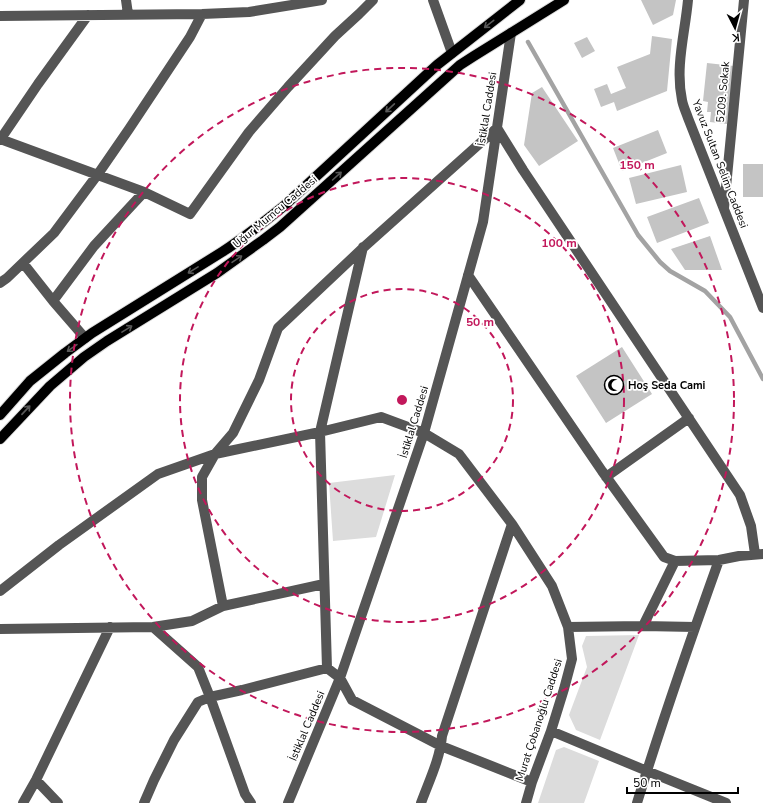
<svg xmlns="http://www.w3.org/2000/svg" width="763" height="803" font-family="'Nunito Sans',sans-serif">
<style>
.green{fill:#dcdcdc}
.lines{fill:none;stroke-linecap:round;stroke-linejoin:round}
.stream{stroke:#a3a3a3;stroke-width:4.5}
.building{fill:#c4c4c4}
.major-casing{stroke:#dbdbdb;stroke-width:12}
.minor{stroke:#555;stroke-width:10}
.major{stroke:#000;stroke-width:10}
.oneway{stroke:#595959}
.ring{fill:none;stroke:#c2185b;stroke-width:2;stroke-dasharray:7 5}
.labels{text-anchor:middle;dominant-baseline:central;stroke-width:3.5;stroke-linejoin:round;paint-order:stroke}
.street-label{font-size:11px;fill:#000;stroke:#fff}
.poi-label{font-size:11px;font-weight:bold;fill:#000;stroke:#fff;text-anchor:start}
.centre{fill:#c2185b;stroke:#fff;stroke-width:2}
.ring-label{font-size:12px;text-anchor:middle;font-weight:bold;fill:#c2185b;stroke:#fff;stroke-width:3.5;stroke-linejoin:round;paint-order:stroke}
</style>
<rect width="100%" height="100%" fill="#fff"/>
<path class="green" d="M395,475L376,537L333,541L329,483Z
M639,635L600,740L576,730L569,715L587,667L582,646L586,636Z
M564,747L599,761L584,803H538L556,750Z"/>
<g class="lines">
<path class="stream" d="M528,42L638,235L660,262L670,271L705,291L730,317L763,379"/>
</g>
<path class="building" d="M641,0H676L673,15L653,25Z
M652,36L672,39L667,91L617,111L614,102L601,107L594,89L607,84L611,94L626,88L617,67L650,54Z
M587,37L595,51L582,58L574,43Z
M707,63L734,66L727,124L710,122L711,112H707L708,102L703,101Z
M542,87L578,141L539,166L524,145L532,93Z
M658,130L667,153L622,171L613,148Z
M743,164H763V197H743Z
M681,165L687,192L636,204L629,178Z
M699,198L709,223L657,243L647,217Z
M710,236L722,270H685L671,249Z
M622,347L652,394L606,423L576,376Z"/>
<g class="lines">
<defs>
<path id="major" d="M0,415L30,381L65,353L92,333L222,252C244,238 264,222 284,206L437,65L520,0
M0,439L50,386L84,357L107,341L217,273L263,240L280,227L460,65L474,56L564,0"/>
</defs>
<use href="#major" class="major-casing"/>
<path class="minor" d="M126,0L128,14
M433,0L452,53
M688,0C685,33 675,67 682,100C683,106 686,112 688,118L763,308
M0,16L202,14L249,12L322,0
M0,139L144,192L190,214L249,132L288,87L335,36L359,14L373,0
M0,140L38,84L88,15
M724,208L744,0
M23,263L53,301L85,338
M468,275L602,471L664,557L675,561L719,560L739,556L763,554
M0,283L7,278L54,233L98,174L129,129L190,37L202,14
M53,301L94,246L144,192
M606,477L689,418
M0,591L59,545L158,474L215,454L320,432L381,417L424,433L459,454L512,524L552,586L568,627L572,659L564,689L551,731L532,782L526,803
M223,606L202,500V477L215,454L233,433L259,380L278,328L364,247L497,128L523,170L740,495L751,526L755,554
M643,626L675,561
M153,627L198,667L210,697L245,794L251,803
M568,627L643,626L695,627
M0,629L153,627L192,621L223,606L324,584
M327,668L320,432L363,247
M551,731L647,771L726,803
M36,780L58,803
M23,803L36,780L110,627
M144,803L154,780L174,740L198,702L210,697L242,690L327,668L340,678L352,700L441,746L532,782
M288,803L340,678L424,433L483,222L511,33
M421,803C429,781 440,759 442,736L512,524
M637,803C662,721 690,641 719,560"/>
<use href="#major" class="major"/>
</g>
<defs><path id="oneway-shaft" d="M-6 0H5M1.5-3L5.5 0L1.5 3" fill="none" stroke-width="1.6" stroke-linecap="round" stroke-linejoin="round"/></defs>
<g class="oneway">
<use href="#oneway-shaft" transform="translate(489 24) rotate(142)"/>
<use href="#oneway-shaft" transform="translate(390 108) rotate(137)"/>
<use href="#oneway-shaft" transform="translate(337 176) rotate(-42)"/>
<use href="#oneway-shaft" transform="translate(237 259) rotate(-34)"/>
<use href="#oneway-shaft" transform="translate(193 270) rotate(148)"/>
<use href="#oneway-shaft" transform="translate(127 329) rotate(-32)"/>
<use href="#oneway-shaft" transform="translate(72 348) rotate(145)"/>
<use href="#oneway-shaft" transform="translate(26 410) rotate(-47)"/>
</g>
<g class="ring">
<circle cx="402" cy="400" r="111"/>
<circle cx="402" cy="400" r="222"/>
<circle cx="402" cy="400" r="332"/>
</g>
<defs>
<symbol id="mosque-ring" viewBox="-11 -11 22 22"><circle r="9.5" fill="#fff" stroke="#000" stroke-width="1.5"/><path d="M3.5-4.9A6 6 0 1 0 3.5 4.9A5 5 0 1 1 3.5-4.9Z" fill="#000"/></symbol>
</defs>
<g fill-rule="evenodd">
<use href="#mosque-ring" x="603" y="374" width="22" height="22"/>
</g>
<g class="labels">
<g class="street-label">
<text transform="translate(723 92) rotate(-85)">5209. Sokak</text>
<text transform="translate(487 109) rotate(-81)">İstiklal Caddesi</text>
<text transform="translate(720 164) rotate(69)">Yavuz Sultan Selim Caddesi</text>
<text transform="translate(275 212) rotate(-40)">Uğur Mumcu Caddesi</text>
<text transform="translate(414 422) rotate(-73)">İstiklal Caddesi</text>
<text transform="translate(539 720) rotate(-72)">Murat Çobanoğlu Caddesi</text>
<text transform="translate(307 726) rotate(-67)">İstiklal Caddesi</text>
</g>
<g class="poi-label">
<text x="628" y="385">Hoş Seda Cami</text>
</g>
</g>
<circle cx="402" cy="400" r="6" class="centre"/>
<g class="ring-label">
<text x="637" y="169">150 m</text>
<text x="559" y="247">100 m</text>
<text x="480" y="326">50 m</text>
</g>
<g transform="translate(735 28) rotate(174)" stroke="#ffffff" stroke-width="3" paint-order="stroke">
<path d="M0-3L7 15L0 10L-7 15Z" fill="#000000"/>
<text y="-6" font-size="11" font-weight="bold" text-anchor="middle" fill="#000000">K</text>
</g>
<path d="M627 787v6h111v-6" fill="none" stroke="#000000" stroke-width="2"/>
<text x="633" y="787" font-size="12" fill="#000000" stroke="#ffffff" stroke-width="3" paint-order="stroke">50 m</text>
</svg>
